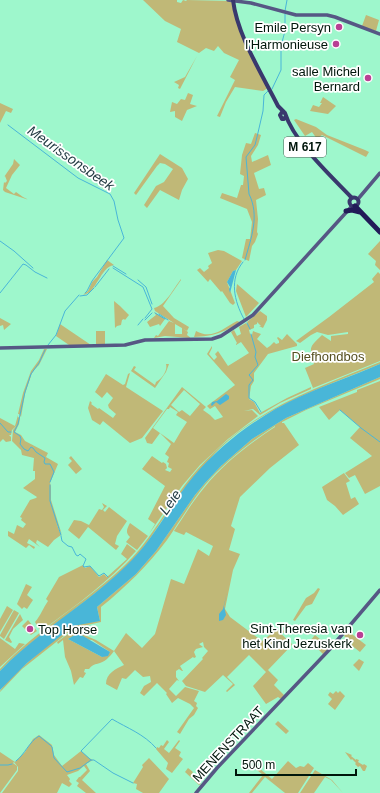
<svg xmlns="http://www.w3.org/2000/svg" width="380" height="793" font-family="Arial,sans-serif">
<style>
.green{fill:#c0b877;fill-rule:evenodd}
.water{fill:#49b6d8}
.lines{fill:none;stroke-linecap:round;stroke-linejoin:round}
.stream{stroke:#49b6d8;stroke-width:1}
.secondary{stroke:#565784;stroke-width:3.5}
.primary{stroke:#39386d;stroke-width:4}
.highway{stroke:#221b58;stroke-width:5}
.poi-dot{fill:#b94094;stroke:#fff;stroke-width:1.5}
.labels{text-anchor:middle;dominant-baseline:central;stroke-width:3.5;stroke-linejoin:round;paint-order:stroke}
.shield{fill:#fff;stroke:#4c5c54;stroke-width:1}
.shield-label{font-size:12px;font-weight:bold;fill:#00160b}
.poi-label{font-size:13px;fill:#00160b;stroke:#fff;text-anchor:end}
.park-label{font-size:13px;fill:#554f20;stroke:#fff}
.street-label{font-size:13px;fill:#00160b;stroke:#fff}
.water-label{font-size:14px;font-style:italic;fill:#233b43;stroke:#fff}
</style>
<rect width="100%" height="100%" fill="#9ef7cc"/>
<path class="green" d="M143,0H177V2L181,3L183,0L186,1L187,0L230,1L232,3L234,14L268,88L263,91L235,87L226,102L220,117L217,116L235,80L230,77L239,60L224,53L218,46L214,51L206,48L199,53L177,42L181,29L165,21Z
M366,15L379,20L376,31L362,26Z
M197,56L180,89L178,88L179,85L174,82L185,77Z
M188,93L193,95L190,104L197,106L187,110L182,121L175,117V111L170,112L172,102L177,104L181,99L185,100Z
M323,97L336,106L328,114L310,111L313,105L319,107L322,103H320Z
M0,103L13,109L11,113L6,111L0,123Z
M296,119L316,127L327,135L365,150L369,152L366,157L322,135L317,139L312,132L305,136L294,120Z
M255,133L261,135L258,145L251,156L252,162L268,155L271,165L254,173L259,189L264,188L266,195L256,200L258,219L257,232L258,234L255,242L252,246L249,261L242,258L246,239H250L252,222L247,209L220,198L222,193L237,198L241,185H243L244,176L240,174L242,155L246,143L251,144Z
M160,154L182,168L188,179L182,190L179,200L160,190L147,208L144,205L156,186L164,182L173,169L165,164L160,163L157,166L136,195L134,193Z
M14,159L20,165L12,175L6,188L14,194L16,192L23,197L29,200L5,192L3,190L4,182L5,183L7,181L5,176L4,177L13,164Z
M380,241V270L375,265L376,261L368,254Z
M218,250L224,251L242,261L236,270L233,271L227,282L235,303L233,305L230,303L222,291L221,292L210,279L208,282L197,270L200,268L204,272L209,268L208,266L212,263L208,253Z
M107,260L114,265C100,267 97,293 83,295L88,291L92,282L97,277Z
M378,272L380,274V361L313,388L305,368L314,364C309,346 309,348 322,335L331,341V336L348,334V332L328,335L317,332L311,335L300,343L296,341L329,317L374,282L372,279Z
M181,279V280L163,306L174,318L189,327L187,331L175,324V334H182V328L188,332L187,335L191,338L165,336L154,338L156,335L158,336L169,321L174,323L155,311L154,308C165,306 174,288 181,279Z
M237,284L259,303L246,317L236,291Z
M114,301L120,306L129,315L125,320L124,319L122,320L121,325L117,326L115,328Z
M260,311L267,316V320L263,328L259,326H261L257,322V324L254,325V328L249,330L250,334L252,335L253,331L261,334L257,339L267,348L270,346L274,342L276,344L279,343V341L277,338L278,337L282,340L287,334L297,344V346L268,354L254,373V381L251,386L249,399L254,402L260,413L287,398L311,387V389L280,403L260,415L253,409L244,411L252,410L258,416L228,439L200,465L182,486L149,534L155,524L148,519L165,486L142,469L152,456L162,463L163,462L166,464L167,468L165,470L170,472L172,469L168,467L169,463L167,462L169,457L165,454L171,444L160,433L152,444L147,443L145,438L182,387L206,407L203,410L210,415L215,420L223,417L215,406L210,409L207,406L235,385L222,371L207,354L212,346V348L209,354L214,360L217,357L215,354L218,351L228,366L249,353L241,342L236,345V344L237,343L231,332L234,330L237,336L241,334L239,327L246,323L248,325L247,322ZM184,390L200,404L190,416L182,410L179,412L171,405ZM170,407L178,412L176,415L187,422L181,431L174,443L153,428L167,409H169Z
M154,312L165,319L160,326L159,324L150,327L147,322L156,315Z
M0,318L11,324L4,330L3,325L0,326Z
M237,321L240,322C223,333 214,336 194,337L196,331C212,340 222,329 237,321Z
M60,324L91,345H69L56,336Z
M96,331H105V344H96Z
M44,349H47L39,365L35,369L32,373L25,394L21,417L19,414H18L23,393L31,371L39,360Z
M380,362V364C322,388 252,410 210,459C198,473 185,487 175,501C159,524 146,548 126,567C101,590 73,610 46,631C30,644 14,656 0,671V669C37,629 87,602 126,564C152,539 168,505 191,477C244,413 306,392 380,362Z
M166,364H169L166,372L155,388L131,371L134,366L136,367L134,370L155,385L156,382C162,379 168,370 166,364Z
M130,373L126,387L163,411L142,438L130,443L103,421L100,425L92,420L88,408L90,401L92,403L91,404L98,409L99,408L113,418L116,414L109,408L108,405L113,398L107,392L102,398L95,392L106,374L123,385L125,384L128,374Z
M380,377V379L306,410L282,422V423H284L299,445L270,468L240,497L231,526L235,529L229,550L240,554L233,570L225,609L230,617L262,641L276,630C279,630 283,630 286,631L284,633L280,630L278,631L292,644L291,646L268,670L278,680L274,685L284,695L281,699L278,697L266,704L253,686L266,672L249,655L227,677L235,685L227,692L226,691L233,684L223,675L205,692L186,686L182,681L203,659L202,658L208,651L204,647L203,642L199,644L203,647L196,649L194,652L196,657L194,658L193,657L180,666L183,671H182L179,669L176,671V677L179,681L177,680L169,689L176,696L185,687L199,691L194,701L197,703L196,706L198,708L194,715L189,719L180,734L177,732L194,708L190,704L178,698L172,703L166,694L167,693L157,683L144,696L140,693L144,686L151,682L150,676L143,677L135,670L126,679L122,678L117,690L106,684C106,673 116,669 124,665L114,651C112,654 109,657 107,659C101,665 94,662 89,669H85L84,672L86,673L83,678L80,677L74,685L71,671L65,657L63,640L58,644L57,642L76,628L77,632L96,640L114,651L126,633L142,648L155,634L171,579L184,584L198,549L209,556L213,546L186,532L184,535L174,531C184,516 193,501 204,488C224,463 249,444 275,427V426C249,443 225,462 205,485C191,502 180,521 167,540C148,565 126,587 101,607V622L74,628L22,669L0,692C2,683 62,632 72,626C80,622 92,622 100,621L97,607L136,574L156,551L195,495L205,483L221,466L252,439L286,418ZM72,637L92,640L110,652L102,657L68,639Z
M380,381V486L365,494L355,475L349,478L345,473L372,456L350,438L360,427L340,410L329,420L319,407L357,392V390Z
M18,415V417L20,418L19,424L15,432L21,435L25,441L48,453L46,457L58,464L50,483L53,471L50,483L51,486V500L62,535L56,522L61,535L54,540L48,547L37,540L36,543L40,547L29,539L27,543L35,547L34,549L29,545L26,548L8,536V531L14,534L17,525L23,528L26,524L21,520L22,518L20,517L30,500L36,498L37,497L23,488L35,479V471H33L34,458L22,455L21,450L12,441L13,430L17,425L12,430L11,435H9L11,437V441L6,442L3,439L0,442V418L15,426Z
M71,456L82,469L76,474L68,465L72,461L69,458Z
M344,473L350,481L346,483L351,499L355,497L359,504L343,515L335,506L327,500L322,487Z
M102,503L107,506L103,510L105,512L109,507L127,521L117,536L115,544L119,546L116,550L88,527L79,539L68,530L74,520L81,521L89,525L99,509L102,510L104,507Z
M130,523L148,536L137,550L126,542L130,537C125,532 127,529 130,523Z
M127,544L136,551C109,582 75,606 41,631L40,630L35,622C41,615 43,608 48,601L46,599L59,577L83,565L85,568L90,566L99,577L104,574L107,577L127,559L121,554Z
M26,584L32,587L27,595L33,600L27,609L24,607L22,609L17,604Z
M318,588L320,589L312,604L306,606L295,621L293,620L306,598L314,593Z
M7,606L13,610L0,632V619Z
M14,610L19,613L4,639L0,636V635Z
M20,614L23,620L13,629L9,637L12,642L11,643L5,640Z
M28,620L37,631L31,635L22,626Z
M348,631L366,645L360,652L351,645L353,643L344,636Z
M315,635L330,647L323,654L310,641Z
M0,638L15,649L19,643L25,644L0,667Z
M359,659L364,662L359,671L353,665Z
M336,691L338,693L340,691L345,696L335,710L328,704L332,699L328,695L330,692L333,694Z
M278,721L289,731L286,734L275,724Z
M39,735L52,745L54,755L62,766L81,751L89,758L93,760L86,764L90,771L82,780L96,793H86L77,786L79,783L76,781L79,777H80L87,770L84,766L78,771L67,775L70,779L69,781L72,784L69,787L62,783L57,793H2L18,771V767L14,762L13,763L17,766V770L0,793V752L15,762L25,752L33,739Z
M167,740L169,742L164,749L169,753L179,740L180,741L175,748L181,752L179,756L183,759L172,773L166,769L168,763L156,749L157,747L159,748L161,745L163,746Z
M345,752L352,755L351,756L356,760V759L359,760L358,762L363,765L364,764L367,766L365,771H363L360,766L358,767L355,764L356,763L352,759L351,760Z
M149,758L169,779L159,793H143L136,789L137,784L133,783L143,767L142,765Z
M288,761L296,768L300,766L304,767L308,763L314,768L298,793H285L265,777L252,793H249L263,775L257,770L259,768L272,779Z
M188,768L193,772L191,775L201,784L199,785L185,772Z
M315,770L332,780L343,793L331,780L325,777L314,793H300Z"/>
<path class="water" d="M236,270L230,293L229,289L230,287L227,282L233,271Z
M380,364V377L286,418L252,439L221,466L205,483L195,495L156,551L136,574L97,607L100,621L73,626L27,663L0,690V671C13,657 28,645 43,633C71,611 100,591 126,566C153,541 169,506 193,477C222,443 258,416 299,397C325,385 353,376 380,364Z
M226,394L229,396V399L220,405L216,402L212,406L211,405L212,402L217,401Z
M227,592L224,606L226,615L223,620L219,621V614L223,609Z
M78,633L110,652L108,656L102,657L68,639Z"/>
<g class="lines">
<path class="stream" d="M285,11L287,0
M272,89L281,70V46L285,31V14
M8,125L78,178L110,194L114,201L118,220L124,238L92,281L87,291L85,293
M0,241L14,251L33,268
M245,260C251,238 260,216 249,194L246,157L255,145L257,137L263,111L264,95L268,91
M243,262C229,279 234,301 244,319
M113,266L126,274
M113,268L143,287L152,309L145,318
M138,280L146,287L152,304
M95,287L109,269
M0,293L23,264L26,265L35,272L47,278
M80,296L87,295L94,288
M155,313L165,319
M159,314L168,320
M145,320L152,313
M247,323L250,329
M138,325L143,319
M251,334L256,352L255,357L258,365L249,375L253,380L249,385V398L255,402L261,412
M48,345L56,335L65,311L79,295
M45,350L39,363L31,374L25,392L18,424L14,432L20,436L21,439L20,444L24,449L28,451L31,447L33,448L36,452L45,458L44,462L45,464H50L54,472L50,482
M340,410L361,428L380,442
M0,423L8,432H11
M50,485V501L61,535
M61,536L62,541L68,546L72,547L76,555L78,556L80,554L86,559L83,566L84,567L90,566L99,576L104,573L108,577
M91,760L81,751L112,719C127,728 144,734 156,748
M16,761C25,754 29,742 39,736L50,745L52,747L54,758L67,772L80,768L91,760H94L113,773L133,783
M0,765H8L12,764"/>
<path class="secondary" d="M228,0L251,3L296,15H327L335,17L380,34
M358,199L380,173
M125,345L145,340L212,339L221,336L253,315L352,206
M0,348L126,345
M329,650L380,590
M196,793L217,768L330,649"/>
<path class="primary" d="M233,0C237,35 262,74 278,106L284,112
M286,116L284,119H282L280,115L282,112L285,113C294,142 330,175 351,197
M349.5 202a4.5 4.5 0 1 1 9 0a4.5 4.5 0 1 1-9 0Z"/>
<path class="highway" d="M355,206L380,232
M346,211L352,210L360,212"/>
</g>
<g class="poi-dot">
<circle cx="339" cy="27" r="4"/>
<circle cx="336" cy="44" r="4"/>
<circle cx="368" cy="78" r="4"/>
<circle cx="30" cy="629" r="4"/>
<circle cx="360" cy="635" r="4"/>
</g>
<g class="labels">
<rect class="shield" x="284" y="137" width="42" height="20" rx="3"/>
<g class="shield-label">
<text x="305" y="147">M 617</text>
</g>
<g class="poi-label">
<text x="331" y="27">Emile Persyn</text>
<text x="328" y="44">l'Harmonieuse</text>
<text x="360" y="71">salle Michel<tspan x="360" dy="15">Bernard</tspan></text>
<text x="352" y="628">Sint-Theresia van<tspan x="352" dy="15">het Kind Jezuskerk</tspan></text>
<text x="38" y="629" text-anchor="start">Top Horse</text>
</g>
<g class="park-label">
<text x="328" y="356">Diefhondbos</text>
</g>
<g class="street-label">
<text transform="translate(228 744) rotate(-47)">MENENSTRAAT</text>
</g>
<g class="water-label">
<text transform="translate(71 158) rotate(35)">Meurissonsbeek</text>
<text transform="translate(170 502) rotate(-55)">Leie</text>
</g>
</g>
<path d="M236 769v6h120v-6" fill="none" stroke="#00160b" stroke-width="2"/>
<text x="242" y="769" font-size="12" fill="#00160b" stroke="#ffffff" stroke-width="3" paint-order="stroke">500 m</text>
</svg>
